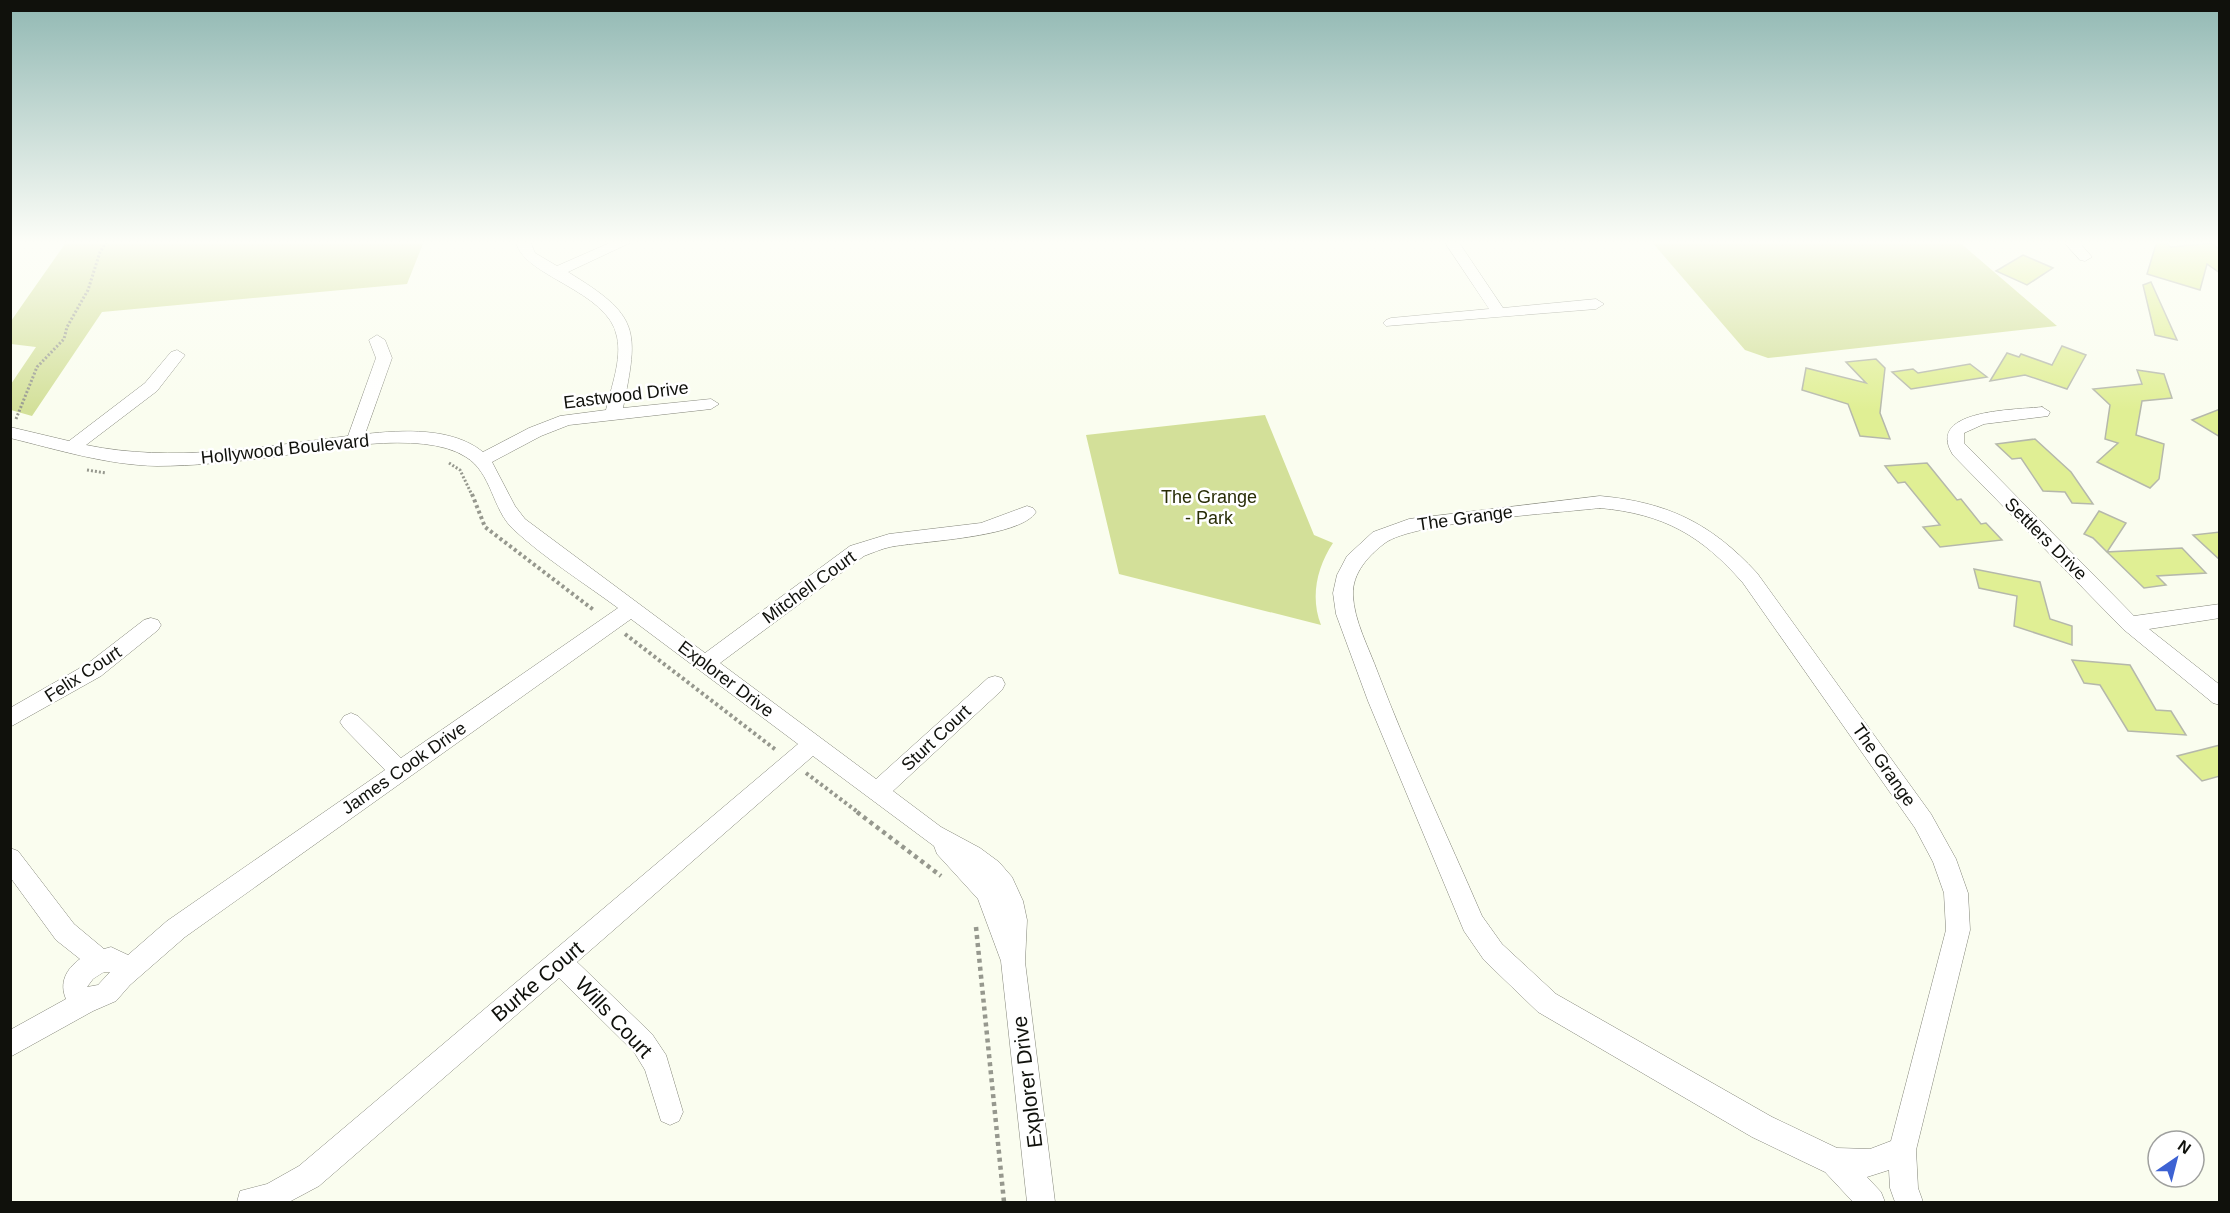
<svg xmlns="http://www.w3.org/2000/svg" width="2230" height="1213" font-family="Helvetica,sans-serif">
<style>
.green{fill:#d3e099}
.building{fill:#e0ef94;stroke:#b5b8ab;stroke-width:1.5}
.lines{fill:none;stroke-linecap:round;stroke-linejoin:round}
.minor-casing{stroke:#838579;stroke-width:1}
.path-far2{stroke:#96988e;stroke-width:3;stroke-dasharray:2 2;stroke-linecap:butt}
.path-far1{stroke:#96988e;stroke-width:4;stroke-dasharray:3 3;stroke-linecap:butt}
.path{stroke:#96988e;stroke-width:4.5;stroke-dasharray:4 4;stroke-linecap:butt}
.minor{fill:#fff;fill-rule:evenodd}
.labels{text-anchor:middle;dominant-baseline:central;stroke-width:5;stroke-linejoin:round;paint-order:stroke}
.street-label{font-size:18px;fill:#10110c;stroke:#fff}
.park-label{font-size:18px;fill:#292e07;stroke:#fff}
.near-street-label{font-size:21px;fill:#10110c;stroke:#fff}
</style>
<rect width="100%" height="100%" fill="#fafdef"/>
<path class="green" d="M67,241H424L407,284L102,312L32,416L11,410V384L36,347L11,344V321Z
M1651,241H1958L2057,326L1768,358L1745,350Z
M1265,415L1314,535L1333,543C1317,567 1310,597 1321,625L1119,574L1086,435Z"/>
<path class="building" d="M2157,241H2164L2171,247L2212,243L2220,250V273L2207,264L2200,290L2147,274Z
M2023,255L2053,268L2027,285L1996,271Z
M2151,282L2177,340L2155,335L2143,285Z
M2062,346L2086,355L2067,389L2025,375L1990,381L2007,353L2019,357L2021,354L2052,365Z
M1876,359L1885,368L1880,413L1890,439L1860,436L1848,404L1802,390L1806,368L1866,383L1846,362Z
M1970,364L1987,377L1911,389L1892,372L1913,369L1918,373Z
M2137,370L2164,374L2172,398L2142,401L2136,435L2164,444L2159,479L2150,488L2097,462L2118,443L2105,439L2110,405L2093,389L2142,384Z
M2220,409V437L2192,420Z
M2035,439L2071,472L2093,504L2072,503L2065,492L2043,491L2021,458L2012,459L1996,444Z
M1927,463L1957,500L1961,499L1981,524L1986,523L2002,540L1940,547L1923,527L1940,525L1905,482L1898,483L1885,466Z
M2099,511L2126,523L2107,552L2093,538L2084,534Z
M2220,532V560L2193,535Z
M2182,548L2206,573L2157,576L2166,585L2144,588L2107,552Z
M1974,569L2040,582L2050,619L2072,626V645L2014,626L2017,596L1979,588Z
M2072,660L2130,665L2156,710L2171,711L2186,735L2128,731L2100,685L2084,683Z
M2220,745V776L2202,781L2177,756Z"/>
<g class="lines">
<defs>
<path id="minor" d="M516,241H530L535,253L557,266L614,241H634L568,272C640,316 639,329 623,408L711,399L719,404L711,409L569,425L541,436L492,462L515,506L525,519L705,653L850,546L889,534L981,523L1027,506L1033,508L1036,512C1020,538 920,541 890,547C881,549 872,553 864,556L720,663L876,779L988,678L995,676L1002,678L1005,684L1002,690L893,791L941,827L980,848L999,862L1012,877L1023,901L1027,920L1025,962L1055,1202H1027L1001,961L978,899L937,854L934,846L813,756L577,962L652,1034L666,1055L683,1112L679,1121L670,1125L661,1121L645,1070L634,1052L559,978L319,1186L289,1202H237L240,1191L267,1184L299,1166L798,744L631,619L185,937L130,985L116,1001L93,1011L10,1057V1030L66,999C59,983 66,969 80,959L56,940L10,877V848L18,851L74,924L104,949L111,947L128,955L167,921L385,770L344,728L340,722L344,716L351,713L358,716L401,758L618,608C584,583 543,557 513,529C492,509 492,473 466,457C422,428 318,451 266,458C230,462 193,466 157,466C107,465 59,450 10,438V427L69,441L145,383L171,352L177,350L185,355L157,391L86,445C173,463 260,447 348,436L376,358L369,340L377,335L385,340L392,358L365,434C403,430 452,427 483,452L529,428L560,416L606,410C611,387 622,360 617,337C609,290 520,276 516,241ZM104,972H110L98,985L87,987L93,979Z
M1444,241H1458L1503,308L1596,299L1604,304L1596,309L1386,326L1383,323L1386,320L1391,318L1489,309Z
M2063,241H2078L2092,257L2085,261L2080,260Z
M2042,407L2050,412L2048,416L1984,424L1964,433V443L2134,616L2220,604V618L2149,629L2220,685V705L2213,703L2123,629L1953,455C1924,409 2016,410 2042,407Z
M1600,496C1667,502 1711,523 1757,573L1931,814L1956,859L1968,893L1970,930L1916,1150L1918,1188L1923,1202H1895L1890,1188L1889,1170L1867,1177L1881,1192L1885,1202H1853L1825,1172L1752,1137L1538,1012L1484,960L1464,931L1368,701L1336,614L1333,593L1337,575L1347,556L1373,532L1409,519ZM1600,508C1664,514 1701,535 1743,583L1915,828L1933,862L1944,893L1946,930L1891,1141L1870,1149L1837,1148L1772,1117L1556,994L1502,944L1482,916C1447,835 1409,755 1378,673C1369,648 1354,621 1353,595C1352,573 1369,555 1385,543C1413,522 1558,513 1600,508Z
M151,618L158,620L161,625L158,630L101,676L10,727V708L87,664L144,620Z"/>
</defs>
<use href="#minor" class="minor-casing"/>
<path class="path-far2" d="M16,419L37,367L64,339L67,327L88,290L100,252L107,241
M449,463L460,470L472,495
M87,470L106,473"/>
<path class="path-far1" d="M472,494L485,527L595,611
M625,634L776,750
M806,773L859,813"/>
<path class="path" d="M857,812L941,876
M976,927L1004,1202"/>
<use href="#minor" class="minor"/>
</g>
<linearGradient id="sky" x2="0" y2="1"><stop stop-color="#91b8b3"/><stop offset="0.59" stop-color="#fdfef8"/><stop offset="1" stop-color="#fdfef8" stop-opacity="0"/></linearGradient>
<rect width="2230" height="411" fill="url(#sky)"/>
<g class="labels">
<g class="street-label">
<text transform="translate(626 395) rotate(-7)">Eastwood Drive</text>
<text transform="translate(285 449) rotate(-6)">Hollywood Boulevard</text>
<text transform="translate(1465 518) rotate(-8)">The Grange</text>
<text transform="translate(2046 539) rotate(45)">Settlers Drive</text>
<text transform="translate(809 587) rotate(-36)">Mitchell Court</text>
<text transform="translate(83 674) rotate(-33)">Felix Court</text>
<text transform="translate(726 679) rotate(37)">Explorer Drive</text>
<text transform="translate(936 738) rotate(-43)">Sturt Court</text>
<text transform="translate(1884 765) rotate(55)">The Grange</text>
<text transform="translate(404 768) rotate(-35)">James Cook Drive</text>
</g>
<g class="park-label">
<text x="1209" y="497">The Grange<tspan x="1209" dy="21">- Park</tspan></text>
</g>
<g class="near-street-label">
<text transform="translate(537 981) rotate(-40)">Burke Court</text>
<text transform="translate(614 1017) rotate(47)">Wills Court</text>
<text transform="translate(1027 1082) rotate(-97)">Explorer Drive</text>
</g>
</g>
<rect width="2230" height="1213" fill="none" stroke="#10110c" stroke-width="24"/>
<g transform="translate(2176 1159) rotate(35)"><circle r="28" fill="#ffffff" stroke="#9fa09e" stroke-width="1.5"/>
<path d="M0-4.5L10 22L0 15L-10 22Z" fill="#3d62d3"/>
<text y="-9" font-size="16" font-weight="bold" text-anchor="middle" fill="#10110c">N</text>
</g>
</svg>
